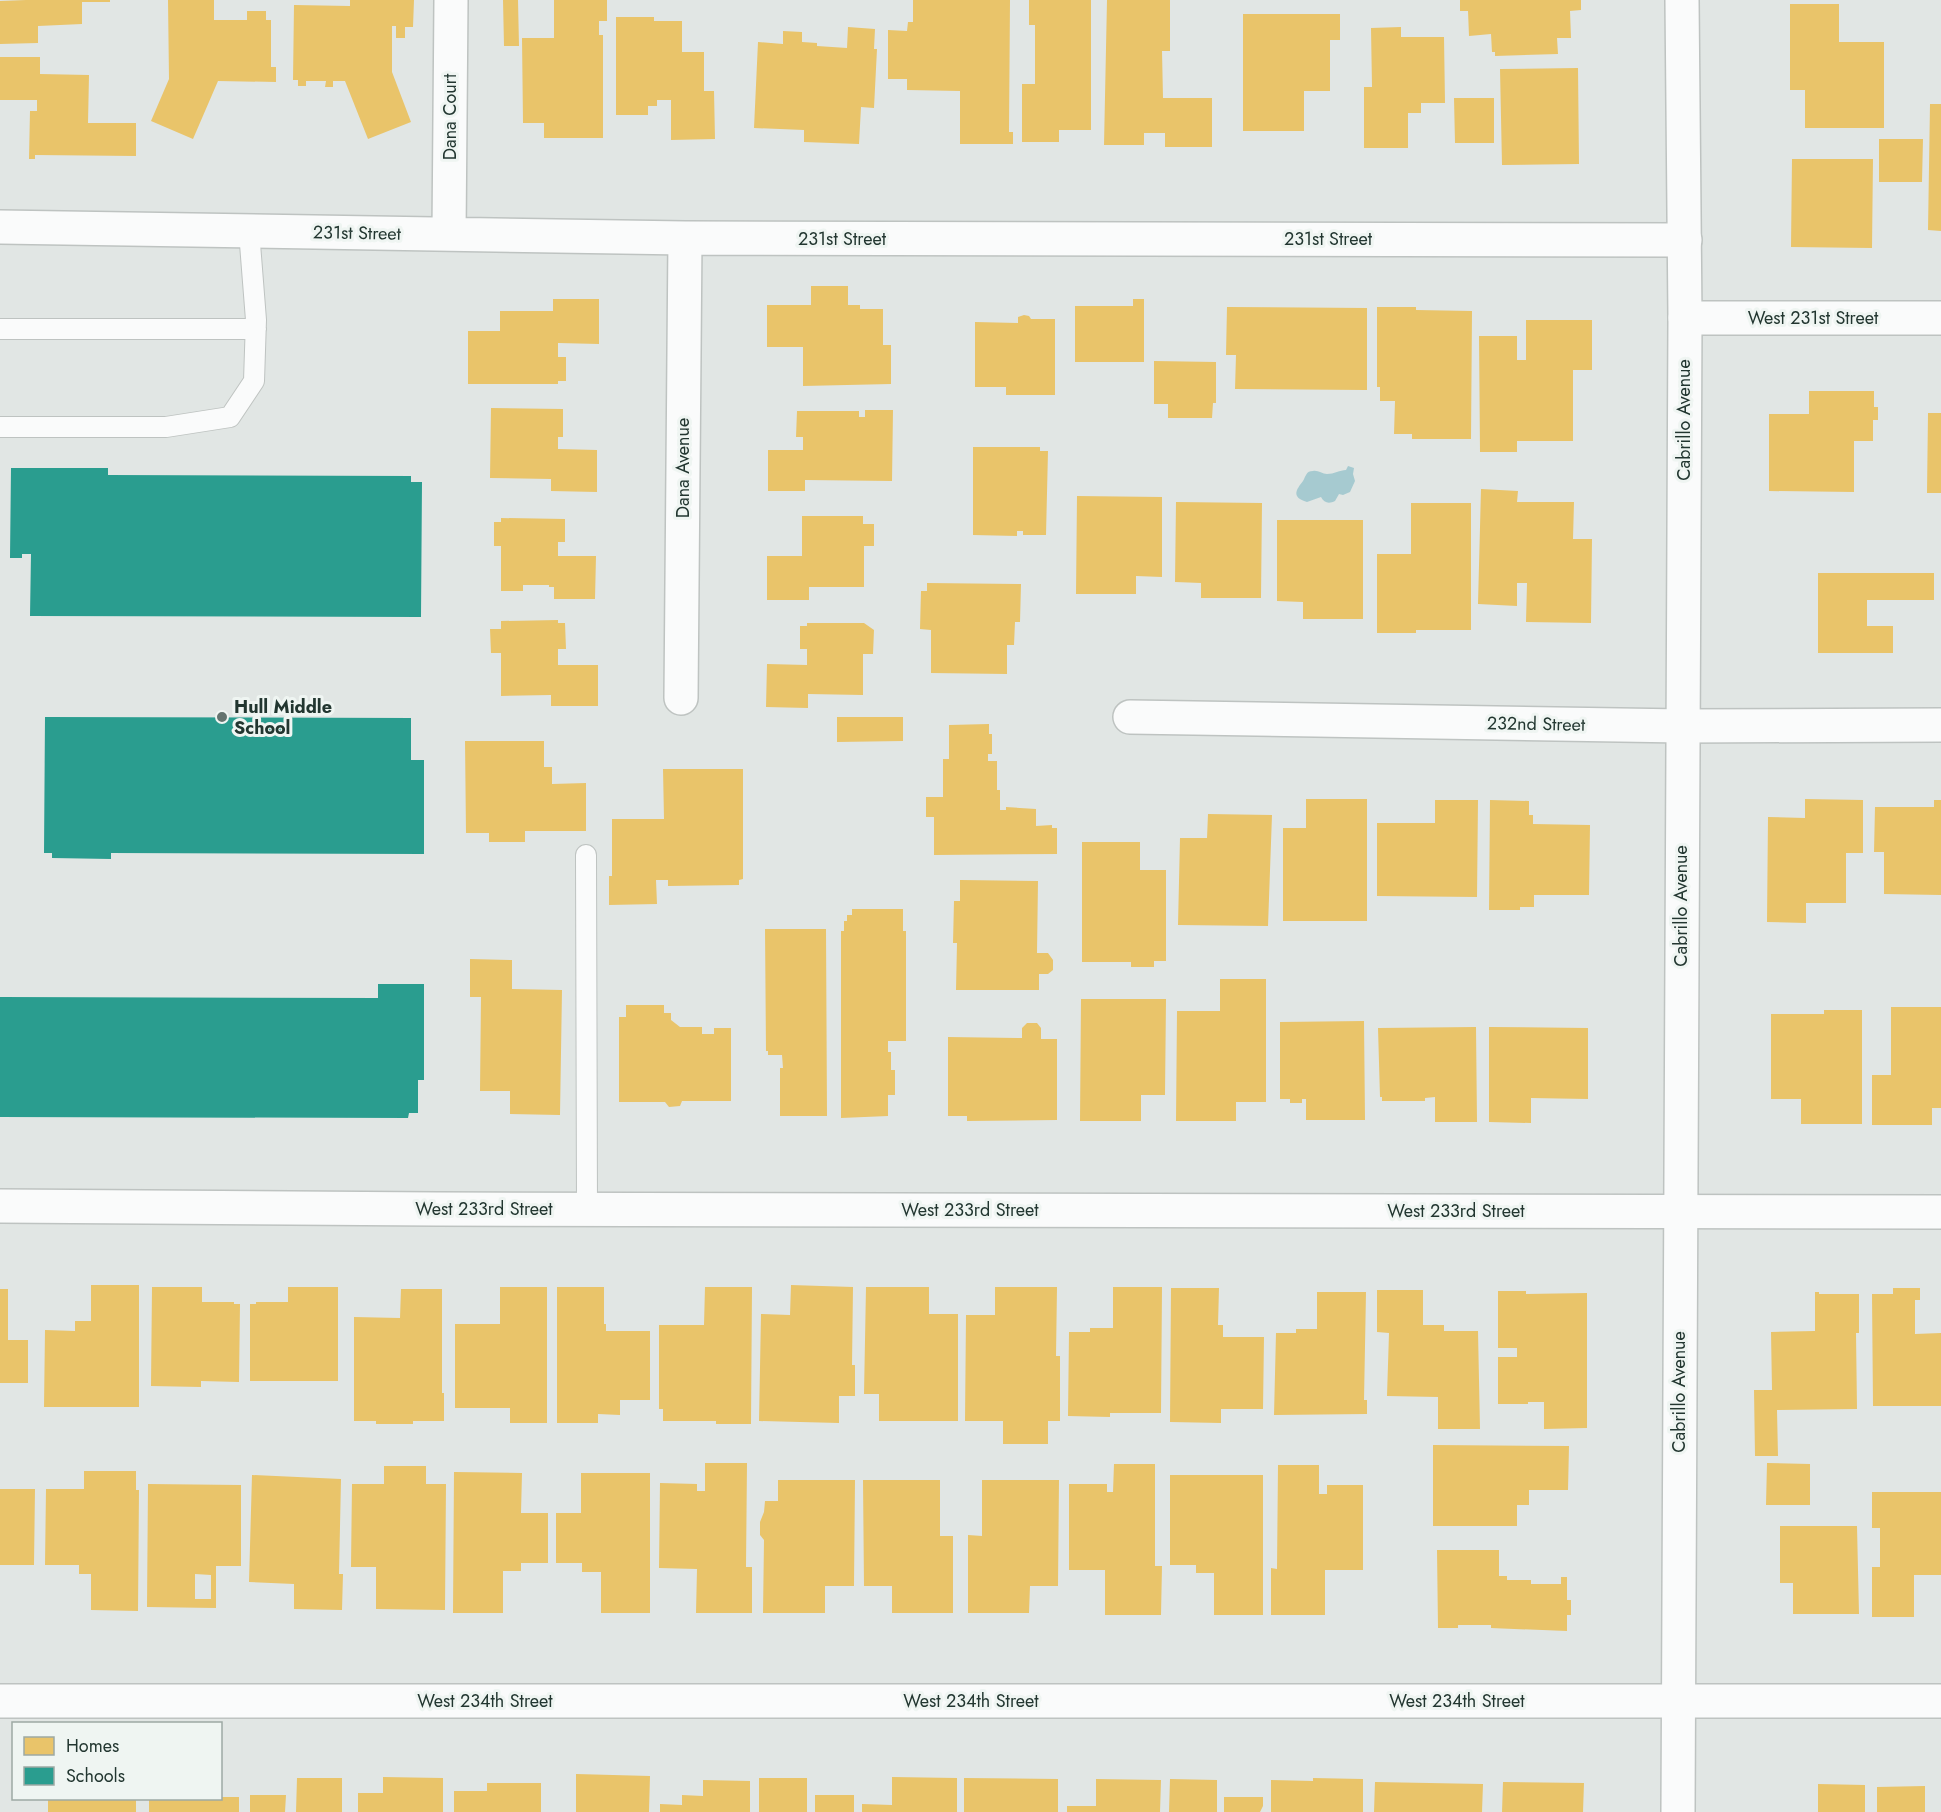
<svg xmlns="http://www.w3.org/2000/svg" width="1941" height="1812" font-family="Jost,sans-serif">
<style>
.water{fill:#a6cad0}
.homes{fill:#e9c46a;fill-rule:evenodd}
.schools{fill:#2a9d8f}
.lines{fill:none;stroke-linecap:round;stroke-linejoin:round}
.lane-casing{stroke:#bec3c1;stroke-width:22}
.street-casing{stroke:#bec3c1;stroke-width:36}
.secondary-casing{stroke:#bec3c1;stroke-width:36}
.lane{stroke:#fafbfb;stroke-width:20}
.street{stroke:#fafbfb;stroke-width:33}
.secondary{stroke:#fafbfb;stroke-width:33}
.poi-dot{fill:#65746f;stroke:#eff5f2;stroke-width:2}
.labels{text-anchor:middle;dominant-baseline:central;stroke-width:6;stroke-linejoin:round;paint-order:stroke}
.street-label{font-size:18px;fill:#223630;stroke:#eff5f2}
.poi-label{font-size:18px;font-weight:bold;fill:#223630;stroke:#eff5f2;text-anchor:start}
</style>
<rect width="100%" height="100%" fill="#e1e6e4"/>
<path class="water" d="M1348,466L1354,468L1353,474L1355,481L1350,492L1343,495L1339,494L1335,501C1329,504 1324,503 1321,497L1307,502C1291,497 1296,490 1303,481C1306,476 1306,471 1313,471C1318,470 1322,474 1327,474C1334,474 1340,470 1346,470Z"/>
<path class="homes" d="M26,0H110V2H82V24L38,26V43L0,44V1Z
M168,0H214V20H247V11H266V20H271V67H276V82L218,81L193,139L151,121L169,79Z
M350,0H414L413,27H405V38H396V26H392V72L411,122L368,139L345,81H333V87H325L326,81H306V86H298V80H293L294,5L350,6Z
M503,0H518L519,46H504Z
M554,0H607V21H599V35H603V138H544V123H523L522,38H554Z
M913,0H1010L1009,132H1013V144H960V91L907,90V79H888V30L907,31L908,22H913Z
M1029,0H1091V130H1059V142H1022V84H1035V25H1029Z
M1107,0H1170V51H1162L1163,98H1212V147H1165V133H1144V145H1104Z
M1460,0H1581V10L1570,11L1571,38H1557L1558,54L1495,56V52H1492L1491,34L1469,36L1468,11H1460Z
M1790,4H1839V42H1884V128H1805V90H1790Z
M1243,14H1340V40H1330V91H1304V131H1243Z
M616,17H654V21H682V52H704V91H714L715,139L671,140V100H657V106H648V115H616Z
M848,27L875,29L874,49H877L874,108L861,107L859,144L804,142V130L754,128L758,42L783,44V31L802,32V42L817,43V46L847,48Z
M1401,27V37H1444L1445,103H1421V113H1408V148H1364V87H1372L1371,28Z
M0,57H40V74L89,75L88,123H136V156L35,155V159H29L30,111H37V100H0Z
M1578,68L1579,164L1502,165L1500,69Z
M1454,98H1494V143H1455Z
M1930,104H1941V231L1928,230Z
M1879,139H1923L1922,182H1879Z
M1792,159H1873L1872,248L1791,247Z
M811,286H848V305H860V309H883V345H891V384L803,386V347H767V305H811Z
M553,299H599V344L558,343V357H566V381H558V384H468V331H500V311H553Z
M1133,299H1144V362H1075V306H1133Z
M1227,307L1367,308V390L1235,389L1236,355H1226Z
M1377,307H1416V310L1472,311L1471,439H1412V434H1394L1395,401H1380V387H1377Z
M1024,315L1029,316L1031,319H1055V395H1006V387H975V322L1018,323V317Z
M1526,320H1592V370H1573V441H1517V452H1480L1479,336H1517V360H1526Z
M1154,361L1216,362V403H1213L1212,418H1168V404H1154Z
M1809,391H1874V407H1878V420H1873V441H1854V492L1769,491V414H1809Z
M491,408L563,409V437H558V449L597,450V492L551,491V479L490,478Z
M865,410H893L892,481L805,480V491H768V450H803V437H796L797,411H859V417H865Z
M1928,413H1941V493H1927Z
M973,447H1040V451H1048L1046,535H1023V531H1017V536L973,535Z
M1481,489L1518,491L1517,502H1574L1573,539H1592L1591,623L1526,622L1527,583H1517V606L1478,604Z
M1077,496L1162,497V577L1136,576V594H1076Z
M1176,502L1262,503L1261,598H1201V583L1175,582Z
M1411,503H1471V630H1416V633H1377V554H1411Z
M802,516H863V524H874V546H864V587H809V600H767V556H802Z
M501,518L565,519V542H558V556H596L595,599H554V587H549V585H523V591H501V546H494V522H501Z
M1277,520H1363V619H1303V602L1277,601Z
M1818,573H1934V600H1867V626H1893V653H1818Z
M927,583L1021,584L1020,622H1015L1014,645H1007V674L931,673V630L920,629L921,591H927Z
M558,620V623H565L566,649H558V665H598V706H551V695L501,696V653H491L490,629H501V621Z
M807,623H864L874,630L873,654H863V695L808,694V708L766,707L767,664L807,665V649H800V626H807Z
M837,717H903V741L837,742Z
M989,724V734H992V754H988V761H997V790H1000V810H1006V807L1036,809V826L1052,825V828H1057V854L934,855V817H926V797H943V759H949V725Z
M465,741H544V767H552V784L586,783V831H525V842H489V833H466Z
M663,769H743V879L739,880V885L668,886V880H656L657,904L609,905V876H612V819H664Z
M1306,799H1367V921H1283V828H1306Z
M1805,799L1863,800V853H1846V903H1806V923L1767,922L1768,817L1805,818Z
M1435,800H1478L1477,897L1377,896V823H1435Z
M1490,800L1529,801V815H1533V824L1590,825L1589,895H1534V907H1520V910H1489Z
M1934,800H1941V895L1884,894V852H1874L1875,807H1934Z
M1208,814L1272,815L1268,926L1178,925L1180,838H1207Z
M1082,842H1140V870H1166V961H1154V967H1131V962H1082Z
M960,880L1038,881L1037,953H1048L1053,960V970L1048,974H1039V990H956L957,943H953L954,901H960Z
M852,909H903V931H906V1041H888V1052H891V1070H895V1095H888V1116L841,1118V931H844V921H847V915H852Z
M765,929H826L827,1116H780V1068H783L782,1055H768V1051H766Z
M470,959L512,960V989L562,990L560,1115L510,1114V1091H480L481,997H470Z
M1220,979H1266V1102H1236V1121H1176L1177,1011H1220Z
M1081,999H1166L1165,1095H1141V1121H1080Z
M626,1005H664V1013H671V1020L680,1027H702V1034H714V1028H731V1101H682L680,1106L669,1107L665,1102H619V1017H626Z
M1891,1007H1941V1108H1932V1125H1872V1075H1891Z
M1824,1010H1862V1124H1801V1099H1771V1014H1824Z
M1364,1021L1365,1120H1306V1099H1302V1103H1290V1099H1280V1022Z
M1027,1023H1037L1041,1028V1039H1057V1120L967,1121V1116H948V1037L1022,1038V1028Z
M1476,1027L1477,1122H1435V1097L1425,1098V1101H1382V1097H1380L1378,1028Z
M1489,1027L1588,1028V1099L1531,1098V1123L1489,1122Z
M91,1285H139V1407H44L45,1330L75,1331V1321H91Z
M791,1285L853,1287L852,1365H855V1396H839V1423L759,1421L761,1314L790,1315Z
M152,1287H202V1302H234V1304H240L239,1382L201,1381V1387L151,1386Z
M288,1287H338V1381H250V1304H256V1302H288Z
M500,1287H547V1423H510V1408H455V1324H500Z
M557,1287H604V1324H606V1331H650V1400H620V1415L598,1414V1423H557Z
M705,1287H752L751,1424H716V1421H663V1409H659V1325H704Z
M866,1287H929V1314H958V1421H879V1394H864Z
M995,1287H1057L1056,1356H1060V1421H1048V1444H1003V1421H965L966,1315H995Z
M1113,1287H1162L1161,1413H1110V1417L1068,1416L1069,1332H1090V1328H1113Z
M1171,1288H1219L1218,1325H1223V1337H1264L1263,1409H1221V1423L1170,1422Z
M1893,1288H1920V1300H1915V1334L1941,1333V1406H1873L1872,1294H1893Z
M0,1289H8V1340H28V1383H0Z
M401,1289H442V1393H444V1421H413V1424H376V1421H354V1317L400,1318Z
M1377,1290H1423V1325H1444V1331H1478L1480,1429H1438V1397L1387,1396L1389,1333L1377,1332Z
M1498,1291H1526V1294L1587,1293V1428L1544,1429V1402H1528V1404H1498V1357H1517V1348H1498Z
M1317,1292H1366L1364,1400H1367V1414L1274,1415L1276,1333H1296V1329H1317Z
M1815,1292H1819V1294H1859V1333H1856L1857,1409L1777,1410L1778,1456H1755L1754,1390H1772L1771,1332L1815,1331Z
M1433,1445L1569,1446L1568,1490H1529V1505H1517V1526H1433Z
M705,1463H747L746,1567H752V1613H696L697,1569L659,1568L660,1483L697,1484V1491H705Z
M1767,1463L1810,1464V1505H1766Z
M1114,1464H1155V1566H1162L1161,1615H1105V1570H1069V1484H1107V1492H1113Z
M1278,1465H1319V1494H1327V1485H1363V1570H1325V1615H1271V1568L1277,1569Z
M384,1466H426V1484H446L445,1610L376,1609V1567H351L352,1484H384Z
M84,1471H136V1490H139L138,1611L91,1610V1574H79V1565H45L46,1489H84Z
M454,1472L522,1473L521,1513H548V1563H521V1571H503V1613H453Z
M581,1473H650V1613H601V1572H582V1563H556V1513H581Z
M252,1475L341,1479L339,1574H343L342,1610L294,1609V1584L249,1582Z
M1170,1475H1263V1615H1214V1573H1196V1565H1170Z
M778,1480H855L854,1586H825V1613H763L764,1540L760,1535V1522L764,1512L765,1501H778Z
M863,1480H940V1536H953V1613H892V1586H864Z
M982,1480H1059L1058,1586H1030L1029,1613H968V1535L982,1536Z
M148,1484L241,1485V1566H216V1608L147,1607ZM195,1574L211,1575V1599H195Z
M0,1489H35L34,1565H0Z
M1872,1492H1941V1575H1914V1617H1872V1567H1880V1528H1872Z
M1780,1526H1857L1859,1614H1793V1583H1780Z
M1437,1550H1499V1576H1507V1580H1531V1584H1561V1577H1567V1600H1571V1615H1567V1631L1491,1628V1625H1458V1628H1438Z
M576,1774L650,1776L649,1812H576Z
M383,1777L443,1778V1812H358V1793H383Z
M892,1777L957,1778V1812H862V1804L892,1805Z
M297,1778H342V1812H296Z
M759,1778H807V1812H759Z
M964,1778L1058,1779V1812H964Z
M1313,1778L1363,1779V1812H1271V1780L1313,1781Z
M1096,1779L1161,1780L1160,1812H1067V1806H1096Z
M1170,1779L1217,1780V1812H1169Z
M703,1780L750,1781V1812H660V1804L682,1805V1795L703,1796Z
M1375,1782L1483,1784L1482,1812H1374Z
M1503,1782L1584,1783L1583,1812H1502Z
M487,1783H541V1812H454V1791H487Z
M1818,1784L1865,1785V1812H1818Z
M1925,1786V1812H1877V1787Z
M250,1795H286L285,1812H250Z
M815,1795H854V1812H815Z
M220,1797H239V1812H149V1798Z
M1224,1797H1263V1806L1260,1812H1224Z
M48,1798H136V1812H48Z"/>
<path class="schools" d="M11,468H108V475L411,476V482H422L421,617L30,616L31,554H22V558H10Z
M45,717L411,718V760H424V854L111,853V859L52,858V853H44Z
M378,984H424V1080H418V1113H409L408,1118L0,1117V997L378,998Z"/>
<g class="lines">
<defs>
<path id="lane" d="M0,329H256
M0,427H166L230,417L254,381L256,320L249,231
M586,855L587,1209"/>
<path id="street" d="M0,227L685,238L1685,240
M449,234L451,0
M1685,318H1941
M681,698L685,238
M1130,717L1683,726L1941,725
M0,1206L437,1209L1941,1212
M0,1701H1941"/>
<path id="secondary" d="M1678,1812L1685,318L1682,0"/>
</defs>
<use href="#lane" class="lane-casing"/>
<use href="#street" class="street-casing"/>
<use href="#secondary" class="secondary-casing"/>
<use href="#lane" class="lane"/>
<use href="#street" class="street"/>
<use href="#secondary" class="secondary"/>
</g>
<circle class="poi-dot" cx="222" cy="717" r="6"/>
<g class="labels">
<g class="street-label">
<text transform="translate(450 117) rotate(-90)">Dana Court</text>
<text transform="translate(357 233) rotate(1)">231st Street</text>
<text x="842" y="239">231st Street</text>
<text x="1328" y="239">231st Street</text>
<text x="1813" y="318">West 231st Street</text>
<text transform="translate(1684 420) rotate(-90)">Cabrillo Avenue</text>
<text transform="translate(683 468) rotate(-90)">Dana Avenue</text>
<text transform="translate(1536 724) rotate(1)">232nd Street</text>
<text transform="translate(1681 906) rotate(-90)">Cabrillo Avenue</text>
<text x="484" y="1209">West 233rd Street</text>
<text x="970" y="1210">West 233rd Street</text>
<text x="1456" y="1211">West 233rd Street</text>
<text transform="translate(1679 1392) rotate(-90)">Cabrillo Avenue</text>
<text x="485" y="1701">West 234th Street</text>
<text x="971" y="1701">West 234th Street</text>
<text x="1457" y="1701">West 234th Street</text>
</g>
<g class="poi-label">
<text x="234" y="707">Hull Middle<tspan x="234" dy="21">School</tspan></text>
</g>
</g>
<rect x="12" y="1722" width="210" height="78" fill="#eff5f2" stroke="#9da9a4" stroke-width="1.5"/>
<rect x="24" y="1737" width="30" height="18" fill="#e9c46a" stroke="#9da9a4" stroke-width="1.5"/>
<text x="66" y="1752" font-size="18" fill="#223630">Homes</text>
<rect x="24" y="1767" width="30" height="18" fill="#2a9d8f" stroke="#9da9a4" stroke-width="1.5"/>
<text x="66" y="1782" font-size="18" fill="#223630">Schools</text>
</svg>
